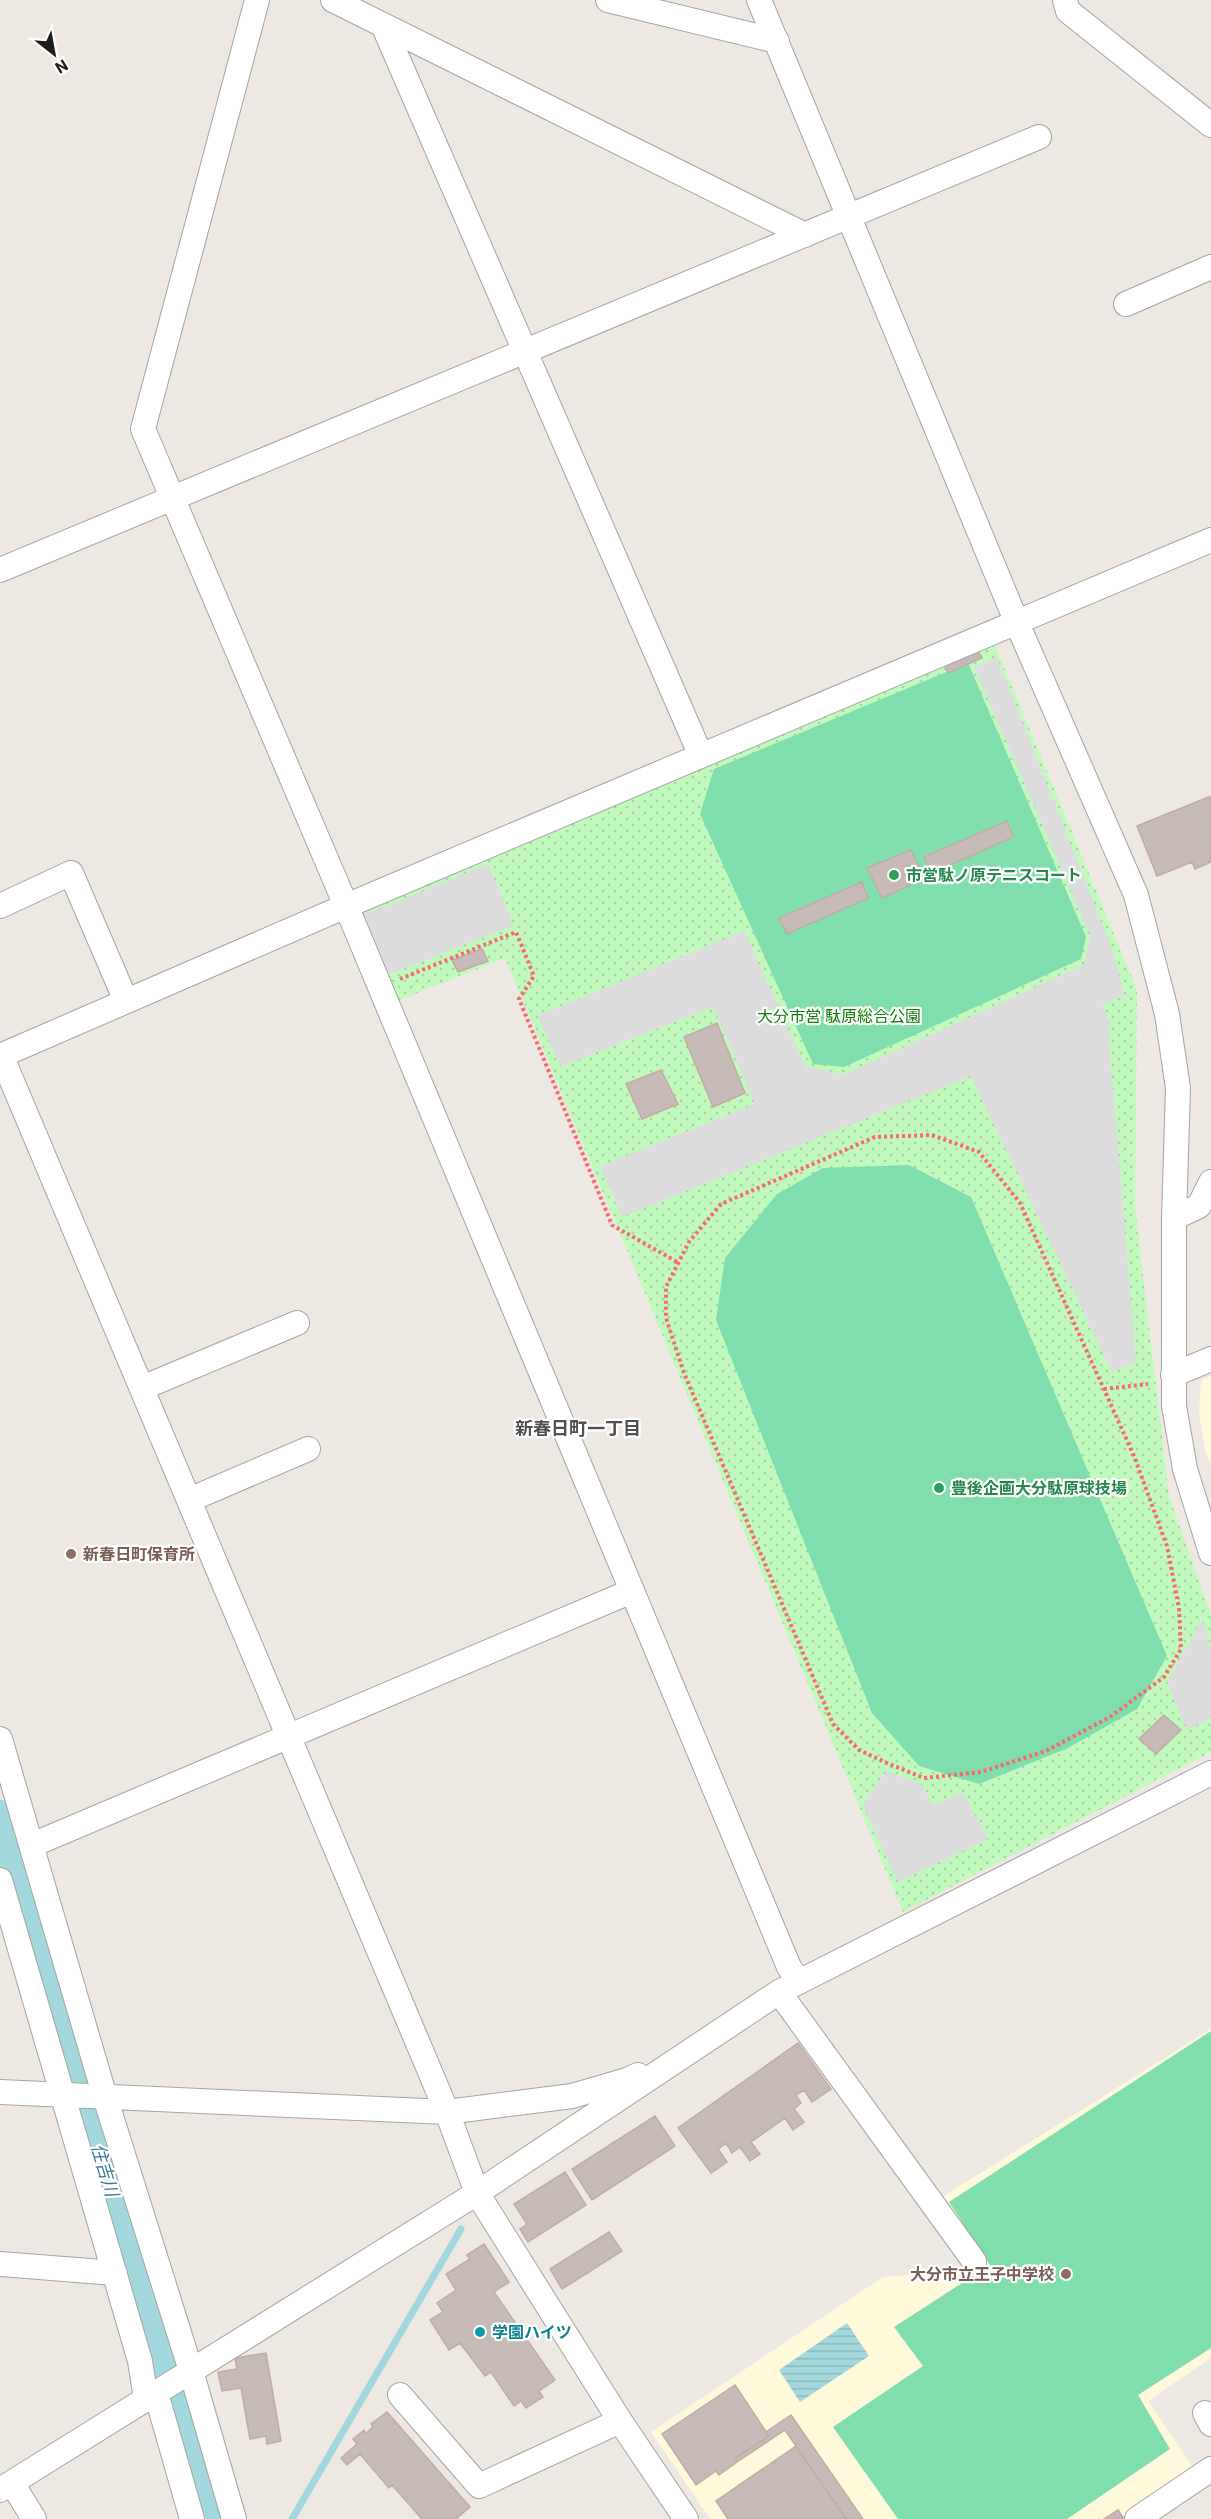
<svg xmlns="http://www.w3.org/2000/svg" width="1211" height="2519" font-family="Roboto,'Noto Sans JP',sans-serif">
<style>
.education{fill:#fff9db}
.park{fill:url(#park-dots)}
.pitch{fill:#7fdeab}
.parking{fill:#ddd}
.water{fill:url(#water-rules)}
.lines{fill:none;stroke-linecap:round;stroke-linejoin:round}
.stream{stroke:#a2d8dd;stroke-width:7}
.river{stroke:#a2d8dd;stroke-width:40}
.building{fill:#c6bab6;stroke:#c0aca5;stroke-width:1.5}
.minor-casing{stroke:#a4a4a4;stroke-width:26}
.path{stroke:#fb676e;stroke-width:4;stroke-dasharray:3 3;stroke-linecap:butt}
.minor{stroke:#fff;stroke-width:24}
.leisure-dot{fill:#2e9e5b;stroke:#fff;stroke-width:2}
.education-dot{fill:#8d6e63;stroke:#fff;stroke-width:2}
.culture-dot{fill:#0f9aa8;stroke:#fff;stroke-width:2}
.labels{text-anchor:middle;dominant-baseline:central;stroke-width:4.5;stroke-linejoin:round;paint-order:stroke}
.leisure-label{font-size:16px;font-weight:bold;fill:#27864d;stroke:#fff;text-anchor:start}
.park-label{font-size:16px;fill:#127b0a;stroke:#fff}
.education-label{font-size:16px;font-weight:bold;fill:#785e54;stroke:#fff;text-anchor:start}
.culture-label{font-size:16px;font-weight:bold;fill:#0d838f;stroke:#fff;text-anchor:start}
.neighbourhood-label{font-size:18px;font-weight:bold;fill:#505050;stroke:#fff}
.water-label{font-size:18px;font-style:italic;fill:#417896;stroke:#fff}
</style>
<defs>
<pattern id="park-dots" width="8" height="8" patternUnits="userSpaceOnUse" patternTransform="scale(1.5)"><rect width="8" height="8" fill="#c2fabe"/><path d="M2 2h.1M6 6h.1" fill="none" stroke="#a6d6a3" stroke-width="1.8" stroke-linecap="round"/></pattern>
<pattern id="water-rules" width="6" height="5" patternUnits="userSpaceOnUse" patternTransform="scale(1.5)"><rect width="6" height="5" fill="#a2d8dd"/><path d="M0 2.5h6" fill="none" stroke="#8bb9bd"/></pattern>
</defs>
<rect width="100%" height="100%" fill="#eee8e2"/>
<path class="education" d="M1211,1376V1467L1205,1450L1199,1412L1201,1380Z
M1211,2029V2358L1148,2401L1194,2469L1139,2519H710L651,2432L883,2277L958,2271L979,2258L939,2199Z"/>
<path class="park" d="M993,640L1137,990L1135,1206L1169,1496L1211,1615V1752L903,1912L505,958L390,1004L351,908Z"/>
<path class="pitch" d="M968,663L1086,937L1081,959L844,1067L813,1064L700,814L714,769Z
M909,1165L971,1197L1167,1656L1137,1709L1068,1748L979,1784L919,1766L872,1713L716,1320L725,1258L777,1194L823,1168Z
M1211,2031V2348L1138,2395L1170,2449L1067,2519H898L833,2427L923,2366L894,2327L990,2265L949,2202Z"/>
<path class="parking" d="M997,657L1113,951L1124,994L1102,1005L1107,1016L1136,1362L1112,1372L971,1076L622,1217L600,1166L755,1104L713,1007L561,1066L537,1016L744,931L806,1067L845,1074L1084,965L1090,935L974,667Z
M488,864L514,925L383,977L359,917Z
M1202,1620L1211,1647V1718L1187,1730L1167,1682Z
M887,1771L921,1784L932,1805L963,1793L988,1839L898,1882L862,1805Z"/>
<path class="water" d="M847,2323L869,2356L800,2402L779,2370Z"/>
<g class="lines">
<path class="stream" d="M292,2519L461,2229"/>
<path class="river" d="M0,1820L210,2519"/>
</g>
<path class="building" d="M978,651L982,658L948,673L945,666Z
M1211,796V862L1195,869L1192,862L1157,876L1137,826Z
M1007,821L1013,837L932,873L924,857Z
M911,850L925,879L882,898L867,868Z
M862,882L868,898L787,934L779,918Z
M482,949L488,961L458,972L452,960Z
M717,1023L745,1093L713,1107L684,1037Z
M661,1070L678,1104L642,1119L626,1084Z
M1164,1715L1181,1730L1156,1754L1139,1739Z
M798,2043L831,2089L812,2102L804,2090L796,2095L801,2103L794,2109L804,2122L793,2130L785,2118L751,2142L760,2154L750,2161L740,2147L732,2153L726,2143L718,2149L727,2162L711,2173L678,2128Z
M655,2116L675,2146L592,2200L572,2169Z
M565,2172L586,2205L528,2242L520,2229L527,2224L514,2204Z
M609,2232L622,2251L562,2289L550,2269Z
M484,2244L509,2282L494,2292L555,2380L539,2391L543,2397L526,2408L521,2401L514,2406L491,2372L485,2376L460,2343L449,2350L430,2320L443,2312L437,2303L456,2290L446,2274L470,2259L467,2255Z
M266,2353L281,2441L267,2444L266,2436L250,2439L241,2388L222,2391L218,2372L237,2369L235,2358Z
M735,2385L769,2436L735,2458L737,2462L719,2475L716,2471L696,2485L662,2434Z
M387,2412L470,2507L456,2519H422L392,2485L389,2488L360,2454L347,2465L341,2458L357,2444L353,2439L364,2430L366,2433L373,2427L371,2424Z
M791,2415L863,2519H846L785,2430L737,2462L735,2458L769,2436L766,2432Z
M796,2446L846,2519H728L716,2501Z
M1118,2510L1124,2519H1104Z"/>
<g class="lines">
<defs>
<path id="minor" d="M257,0L143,429L350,915L789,1967L799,1981
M333,0L805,235
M608,0L777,41
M759,0L1017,623L1136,895L1167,1014L1178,1088L1174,1218V1406L1185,1469L1211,1553
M1065,0L1068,11L1211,125
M383,25L701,756
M1126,304L1211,267
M0,570L1039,137
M0,906L71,873L126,1001
M1,1055L447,2112L477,2193L620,2421L686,2519
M0,1056L346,906L1211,540
M1174,1218L1199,1206L1211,1182
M1173,1375L1211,1359
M142,1388L297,1323
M189,1500L308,1449
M0,1739L105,2097L191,2371L234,2519
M32,1845L632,1591
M0,1880L140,2361L146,2399
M779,1992L974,2261
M0,2092L447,2112L572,2096L627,2080L638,2075
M0,2264L115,2273
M156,2393L192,2519
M400,2395L479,2486L620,2421
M1205,2413L1211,2424
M12,2483L34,2519
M0,2490L477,2193L779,1992L1211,1773
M1137,2519L1211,2469"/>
</defs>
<use href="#minor" class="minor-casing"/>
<path class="path" d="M400,979L516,932L534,976L519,999L612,1225L679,1263
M932,1135L979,1152L1020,1203L1134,1456L1167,1546L1179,1608L1181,1649L1164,1677L1110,1717L1046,1751L981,1772L924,1778L889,1764L859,1750L833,1724L684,1373L666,1318V1287L689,1242L721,1204L875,1137Z
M1104,1389L1148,1384"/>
<use href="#minor" class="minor"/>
</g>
<g class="leisure-dot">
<circle cx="894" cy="875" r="6"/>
<circle cx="939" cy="1488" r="6"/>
</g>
<g class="education-dot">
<circle cx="71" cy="1554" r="6"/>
<circle cx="1066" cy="2274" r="6"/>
</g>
<circle class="culture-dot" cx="480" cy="2332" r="6"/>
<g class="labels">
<g class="leisure-label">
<text x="906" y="875">市営駄ノ原テニスコート</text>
<text x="951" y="1488">豊後企画大分駄原球技場</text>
</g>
<g class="park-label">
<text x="839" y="1016">大分市営 駄原総合公園</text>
</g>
<g class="education-label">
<text x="83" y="1554">新春日町保育所</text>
<text x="1054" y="2274" text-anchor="end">大分市立王子中学校</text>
</g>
<g class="culture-label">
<text x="492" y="2332">学園ハイツ</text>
</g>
<g class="neighbourhood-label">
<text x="578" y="1428">新春日町一丁目</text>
</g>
<g class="water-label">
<text transform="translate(105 2170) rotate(73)">住吉川</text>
</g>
</g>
<g transform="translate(54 54) rotate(149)" stroke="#ffffff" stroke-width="4.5" paint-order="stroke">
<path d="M0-4.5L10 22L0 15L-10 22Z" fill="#1d1d1d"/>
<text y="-9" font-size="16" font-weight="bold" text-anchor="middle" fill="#1d1d1d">N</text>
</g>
</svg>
